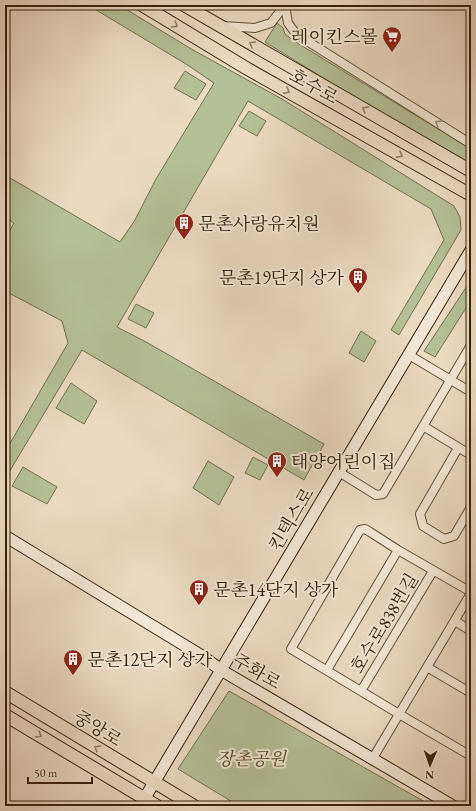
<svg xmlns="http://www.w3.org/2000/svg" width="476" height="811" font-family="'EB Garamond','Noto Serif KR',serif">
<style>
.green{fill:#b4c095;stroke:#757150}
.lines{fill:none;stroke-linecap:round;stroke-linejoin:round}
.street-casing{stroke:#635038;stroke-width:10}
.secondary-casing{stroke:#36220a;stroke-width:13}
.primary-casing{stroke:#36220a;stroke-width:14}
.street{stroke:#f1e7d7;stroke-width:8}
.secondary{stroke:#f1e7d7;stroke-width:11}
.primary{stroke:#eadac2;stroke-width:12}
.oneway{stroke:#907e66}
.oneway2{stroke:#9d8e7b}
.labels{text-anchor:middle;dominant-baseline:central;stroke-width:4;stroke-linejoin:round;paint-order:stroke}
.poi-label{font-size:18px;fill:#36220a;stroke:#f1e7d7;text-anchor:start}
.street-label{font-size:18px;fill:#36220a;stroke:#f1e7d7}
.park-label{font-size:18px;font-style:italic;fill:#564a2d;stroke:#f1e7d7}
</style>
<rect width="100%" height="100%" fill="#eadac2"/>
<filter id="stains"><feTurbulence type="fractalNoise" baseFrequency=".005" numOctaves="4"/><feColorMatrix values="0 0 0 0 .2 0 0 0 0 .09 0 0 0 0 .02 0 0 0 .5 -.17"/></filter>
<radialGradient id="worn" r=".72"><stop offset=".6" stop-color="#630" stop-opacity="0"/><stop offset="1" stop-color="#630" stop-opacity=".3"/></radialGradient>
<path class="green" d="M88,5H119L193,50L282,99L454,206L460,217L461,230L399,335L391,330L444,240L431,209L248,101L117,327L146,342L324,444L304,480L82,350L5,479V452L68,343L62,321L5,291V239L14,223L5,217V175L120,242L135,220L156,179L214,83L186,64Z
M277,23L283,28L285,34L294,41L471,149V169L265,42Z
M185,71L206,84L196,100L174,88Z
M249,111L266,121L257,136L239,126Z
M471,280V300L435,357L424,351Z
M136,304L154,313L146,328L128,319Z
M361,331L376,341L364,362L349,353Z
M71,383L97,401L84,424L56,408Z
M253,457L268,465L260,480L245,473Z
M208,461L234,477L219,505L193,488Z
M23,467L57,487L47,504L12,486Z
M229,691L254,705L432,806H239L178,769Z"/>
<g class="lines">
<defs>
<path id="street" d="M285,5L288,23L296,34L471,144
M223,26L255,28L271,23L285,5
M409,355L471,392
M423,426L471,455
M458,448L420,514L423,526L444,539L454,536L471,507
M339,472L376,495L383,494L471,345
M471,592L398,550L370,532L365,529L360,530L291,649L399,714L471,756
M455,621L471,631
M427,667L471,693
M327,670L398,550
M361,691L433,571
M373,758L471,593"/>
<path id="secondary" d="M5,536L202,656L221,670L453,806
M140,806L471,250"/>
<path id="primary" d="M142,5L246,68L471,195
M184,5L471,171
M5,692L194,806
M5,715L157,806"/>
</defs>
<use href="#street" class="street-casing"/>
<use href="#secondary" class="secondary-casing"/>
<use href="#primary" class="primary-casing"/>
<use href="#street" class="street"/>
<use href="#secondary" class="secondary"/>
<use href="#primary" class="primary"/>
</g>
<defs><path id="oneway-chevron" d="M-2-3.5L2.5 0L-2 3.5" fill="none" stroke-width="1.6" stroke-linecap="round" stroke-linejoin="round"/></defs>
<g class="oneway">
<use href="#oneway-chevron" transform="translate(175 25) rotate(31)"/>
<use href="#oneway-chevron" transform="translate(252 44) rotate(-150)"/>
<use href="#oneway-chevron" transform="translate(287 91) rotate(29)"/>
<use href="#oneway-chevron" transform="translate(365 109) rotate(-150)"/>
<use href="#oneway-chevron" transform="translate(400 155) rotate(29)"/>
<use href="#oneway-chevron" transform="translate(39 735) rotate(31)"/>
<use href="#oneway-chevron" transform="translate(97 748) rotate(-149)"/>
</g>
<use class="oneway2" href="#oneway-chevron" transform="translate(438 123) rotate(-148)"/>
<defs>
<symbol id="supermarket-pin" viewBox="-11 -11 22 30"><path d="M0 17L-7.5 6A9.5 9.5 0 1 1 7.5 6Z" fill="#8f2418" stroke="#f1e7d7"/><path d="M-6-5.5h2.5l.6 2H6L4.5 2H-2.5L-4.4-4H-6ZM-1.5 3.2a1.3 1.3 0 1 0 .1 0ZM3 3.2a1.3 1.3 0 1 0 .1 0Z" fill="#fff"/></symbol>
<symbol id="building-pin" viewBox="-11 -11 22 30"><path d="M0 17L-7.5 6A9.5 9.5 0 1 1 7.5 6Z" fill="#8f2418" stroke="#f1e7d7"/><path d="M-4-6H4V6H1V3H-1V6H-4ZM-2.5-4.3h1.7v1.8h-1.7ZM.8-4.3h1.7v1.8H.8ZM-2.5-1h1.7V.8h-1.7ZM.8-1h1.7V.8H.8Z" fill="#fff"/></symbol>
</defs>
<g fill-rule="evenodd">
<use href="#supermarket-pin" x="381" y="25" width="22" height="30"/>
<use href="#building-pin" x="173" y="212" width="22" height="30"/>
<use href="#building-pin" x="347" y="266" width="22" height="30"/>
<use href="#building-pin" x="266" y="450" width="22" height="30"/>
<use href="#building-pin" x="188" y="578" width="22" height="30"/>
<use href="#building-pin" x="62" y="648" width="22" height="30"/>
</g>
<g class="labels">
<g class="poi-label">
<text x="378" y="36" text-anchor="end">레이킨스몰</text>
<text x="198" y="223">문촌사랑유치원</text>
<text x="344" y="277" text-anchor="end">문촌19단지 상가</text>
<text x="291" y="461">태양어린이집</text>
<text x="213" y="589">문촌14단지 상가</text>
<text x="87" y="659">문촌12단지 상가</text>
</g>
<g class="street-label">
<text transform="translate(314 86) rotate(29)">호수로</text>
<text transform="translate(291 519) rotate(-59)">킨텍스로</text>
<text transform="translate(384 623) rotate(-59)">호수로838번길</text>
<text transform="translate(257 671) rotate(30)">주화로</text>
<text transform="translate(98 728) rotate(31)">중앙로</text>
</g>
<g class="park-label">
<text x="251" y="758">장촌공원</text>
</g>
</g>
<rect width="476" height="811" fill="none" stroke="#eadac2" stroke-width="20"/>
<rect x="6" y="6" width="464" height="799" fill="none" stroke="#36220a" stroke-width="2"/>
<rect x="10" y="10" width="456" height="791" fill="none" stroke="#36220a"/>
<g transform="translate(430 765) rotate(182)" stroke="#f1e7d7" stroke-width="3" paint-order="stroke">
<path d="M0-3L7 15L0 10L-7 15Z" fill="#36220a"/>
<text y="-6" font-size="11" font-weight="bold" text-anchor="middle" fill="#36220a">N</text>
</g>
<path d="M28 777v6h64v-6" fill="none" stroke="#36220a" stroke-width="2"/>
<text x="34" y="777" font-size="12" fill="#36220a" stroke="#f1e7d7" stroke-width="3" paint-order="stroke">50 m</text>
<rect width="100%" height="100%" filter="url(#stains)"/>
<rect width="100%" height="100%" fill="url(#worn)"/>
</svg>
